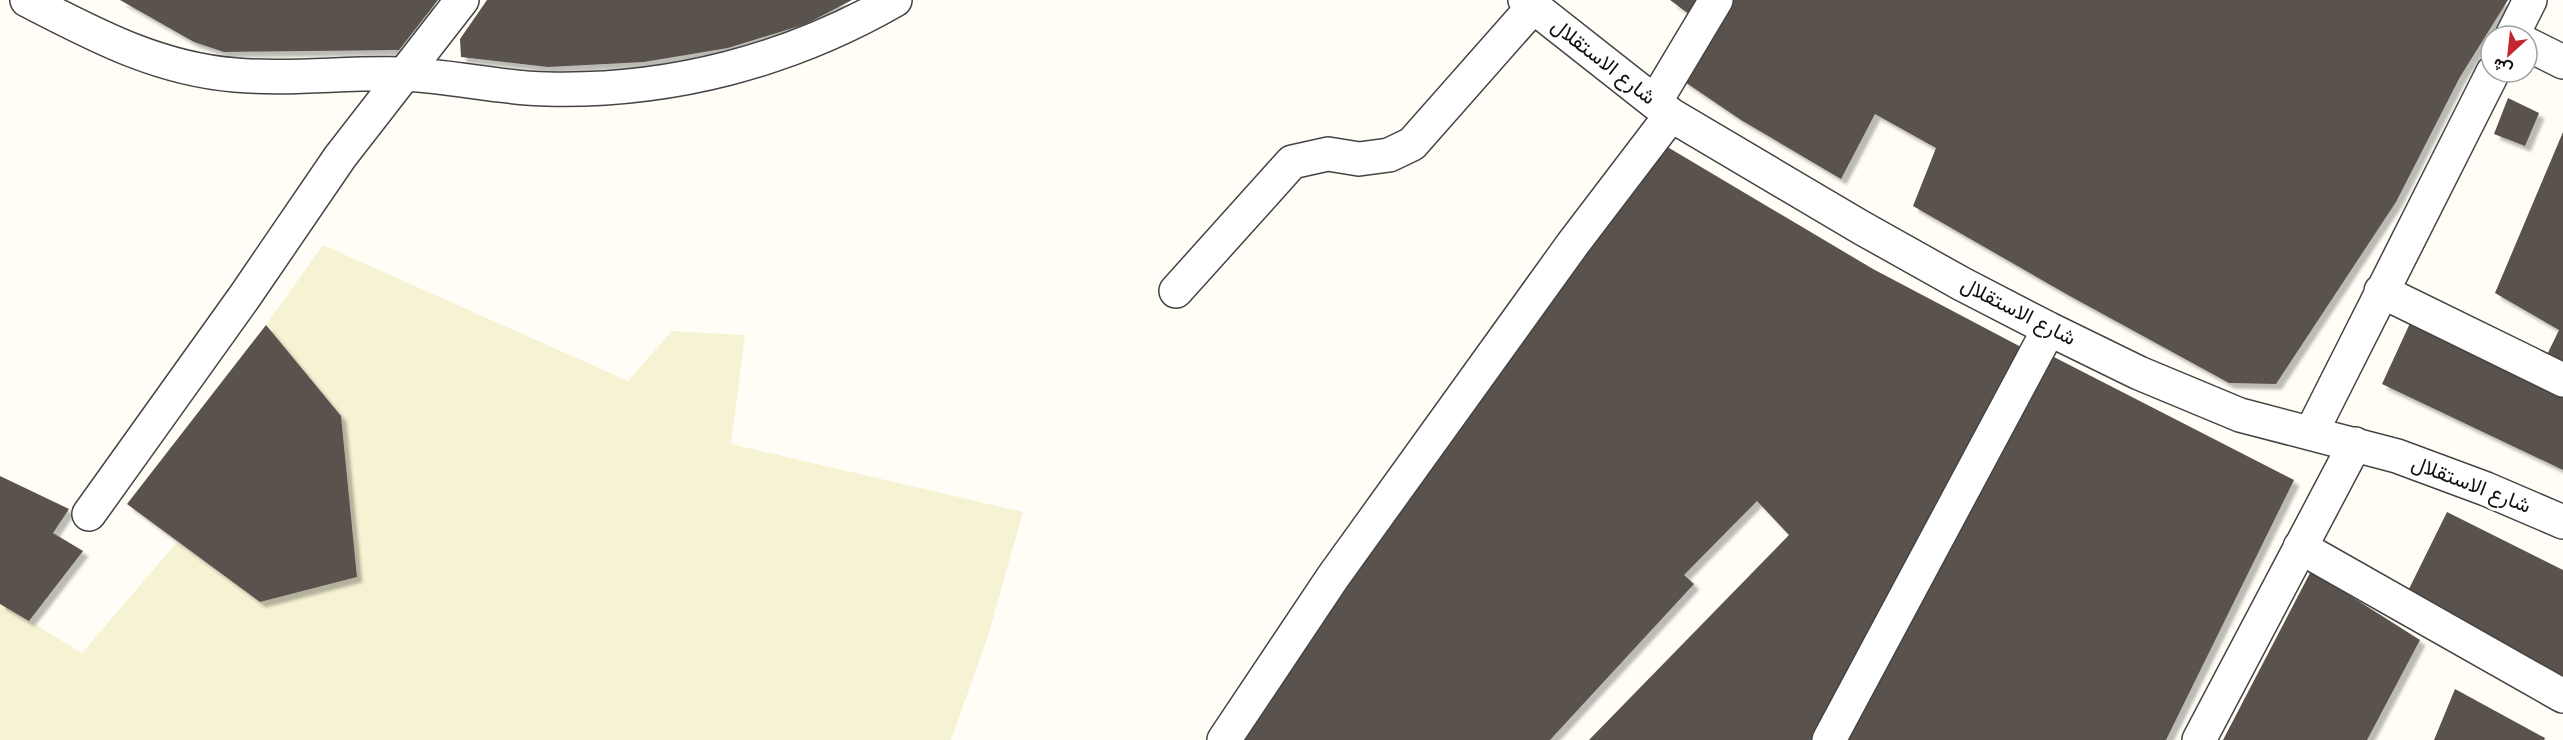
<svg xmlns="http://www.w3.org/2000/svg" width="2563" height="740" font-family="Spectral,Vazirmatn,serif">
<style>
.farmland{fill:#f6f3d4}
.building{fill:#5a524d;filter:url(#shadow)}
.lines{fill:none;stroke-linecap:round;stroke-linejoin:round}
.minor-casing{stroke:#444;stroke-width:36}
.minor{stroke:#fff;stroke-width:33}
.labels{text-anchor:middle;dominant-baseline:central;stroke-width:6;stroke-linejoin:round;paint-order:stroke}
.street-label{font-size:21px;fill:#111;stroke:#fff}
</style>
<defs>
<filter id="shadow"><feDropShadow dx="5.5" dy="5.5" stdDeviation="1.5" flood-color="#0004"/></filter>
</defs>
<rect width="100%" height="100%" fill="#fffdf5"/>
<path class="farmland" d="M323,245L628,381L672,331L745,335L731,444L1023,512L988,636L951,740H0V603L82,653L178,541L260,602L357,577L341,416L266,325Z"/>
<path class="building" d="M120,0H438L399,50L224,52L194,42Z
M487,0H852L806,24L728,48L644,62L548,67L461,57L460,39Z
M1670,0H1704L1693,17Z
M1725,0H2508L2460,77L2396,202L2276,384L2229,383L2068,295L1913,206L1936,148L1875,114L1841,179L1741,120L1682,80Z
M2508,98L2539,113L2525,146L2494,134Z
M2563,132V371L2543,363L2559,330L2495,293Z
M1659,142L1873,269L2021,347L1812,740H1589L1789,535L1757,501L1684,575L1694,584L1550,740H1239L1347,573Z
M2411,321L2563,396V470L2382,384Z
M266,325L341,416L357,577L260,602L127,504Z
M2050,355L2294,480L2166,740H1842Z
M0,476L69,509L53,533L83,551L29,621L0,604Z
M2447,512L2563,570V676L2405,597Z
M2311,571L2420,640L2367,740H2223Z
M2455,689L2545,738L2544,740H2434Z"/>
<g class="lines">
<defs>
<path id="minor" d="M27,0C95,35 158,69 235,75C291,80 347,72 403,74C451,76 499,88 547,89C670,92 789,61 895,0
M1525,0L1671,115L1862,228L1962,284L2049,329L2139,373L2240,415L2397,456L2486,489L2563,522
M2512,36L2530,0
M2527,44L2563,62
M1655,102L1716,0
M1176,291L1292,162L1328,154L1359,159L1389,155L1412,144L1533,7
M2381,291L2563,380
M2311,433L2493,72
M89,514L245,296L340,157L462,0
M2300,547L2563,696
M1224,740L1333,577L1572,245L1671,115
M1829,740L2049,329
M2199,740L2355,444"/>
</defs>
<use href="#minor" class="minor-casing"/>
<use href="#minor" class="minor"/>
</g>
<g class="labels">
<g class="street-label">
<text transform="translate(1603 62) rotate(38)">شارع الاستقلال</text>
<text transform="translate(2018 312) rotate(27)">شارع الاستقلال</text>
<text transform="translate(2471 485) rotate(21)">شارع الاستقلال</text>
</g>
</g>
<g transform="translate(2509 54) rotate(207)"><circle r="28" fill="#ffffff" stroke="#a0a0a0" stroke-width="1.5"/>
<path d="M0-4.5L10 22L0 15L-10 22Z" fill="#c4262e"/>
<text y="-9" font-size="16" font-weight="bold" text-anchor="middle" fill="#111111">ش</text>
</g>
</svg>
